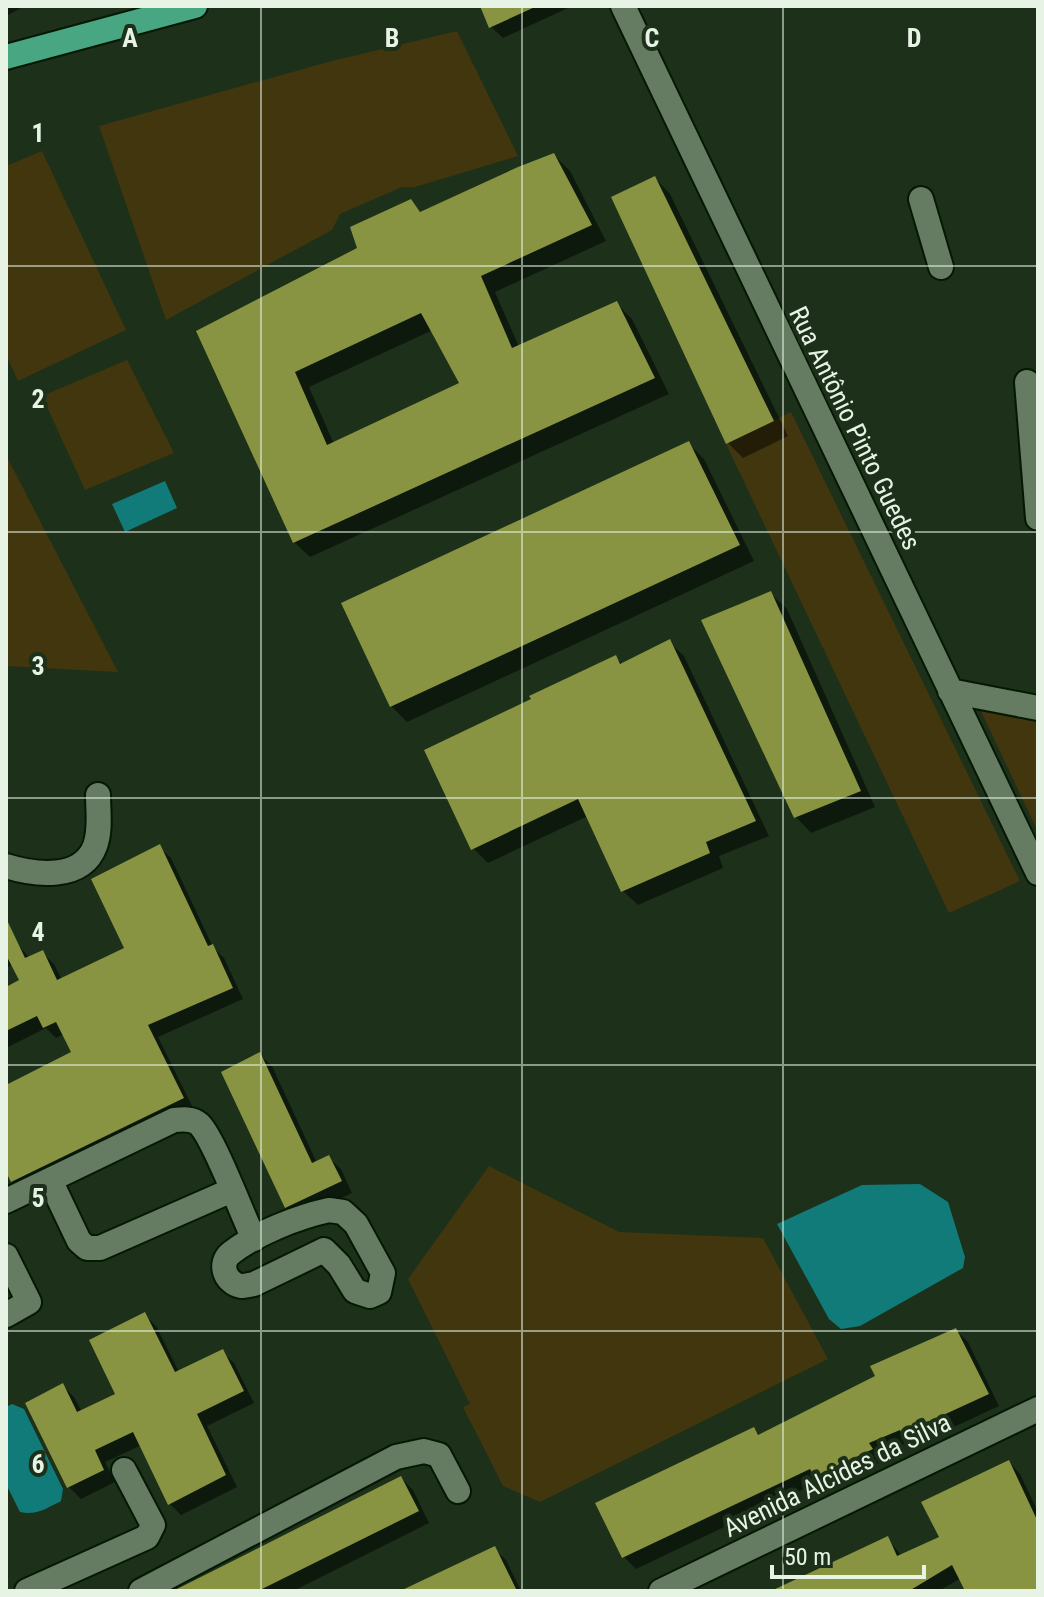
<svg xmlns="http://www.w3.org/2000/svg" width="1044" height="1597" font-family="'Roboto Condensed',sans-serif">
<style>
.green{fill:#42360e}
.water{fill:#117b7a}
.shadow{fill:#0007;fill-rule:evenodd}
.building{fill:#889441;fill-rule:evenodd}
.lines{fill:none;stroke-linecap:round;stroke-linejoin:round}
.minor-casing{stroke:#051804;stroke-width:28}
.major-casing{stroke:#051804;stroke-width:28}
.minor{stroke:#657b62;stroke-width:24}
.major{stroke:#48a682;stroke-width:24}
.grid{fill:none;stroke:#e7f4e5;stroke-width:2;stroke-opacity:0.55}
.labels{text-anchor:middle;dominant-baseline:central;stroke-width:8;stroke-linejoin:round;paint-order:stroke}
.street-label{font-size:26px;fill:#e7f4e5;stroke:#1c301a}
.grid-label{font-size:26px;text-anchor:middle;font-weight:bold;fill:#e7f4e5;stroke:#1c301a;stroke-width:8;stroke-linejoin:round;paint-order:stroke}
</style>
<rect width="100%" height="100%" fill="#1c301a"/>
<path class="green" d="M457,31L518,156L415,187H402L340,214L332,230L166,320L99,126L328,62Z
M42,151L126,330L18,381L6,355V166Z
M127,360L174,453L85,490L42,396Z
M791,412L1020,881L949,913L726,444Z
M6,455L118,672L6,666Z
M980,709L1038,720V832Z
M489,1166L619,1232L763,1238L828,1359L540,1502L503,1486L463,1407L470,1404L408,1279Z"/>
<path class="water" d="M165,481L177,508L125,532L112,504Z
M920,1184L948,1202L965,1257L963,1268L860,1326L841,1329L829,1319L777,1224L862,1185Z
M12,1404L24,1409L63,1489L61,1501C47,1508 36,1516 20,1512L6,1484V1407Z"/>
<path class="shadow" d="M6,6H23V7L6,16Z
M482,6H567L568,8L503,38L491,27Z
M554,155L570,171L606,241L495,292L519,347L616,303L632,319L669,394L310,557L294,542L199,332L360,249L410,202L422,213ZM433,330L462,384L334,444L309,387Z
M655,178L670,194L788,436L743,458L727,442Z
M689,444L704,459L754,561L407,722L391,706Z
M771,594L787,609L875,807L811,833L796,817Z
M669,642L684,656L769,836L719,856L723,868L638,905L623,891L588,816L488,863L473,848L533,700L615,657L623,665Z
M159,847L171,858L213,947L224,958L243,999L158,1037L194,1110L24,1193L12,1181L6,1167V1087L74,1053L64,1034L56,1038L46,1028L6,1048V989L22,981L13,964L6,968V946L16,943L30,958L42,952L54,964L62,980L127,949Z
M260,1055L272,1066L317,1163L329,1158L341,1169L352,1193L298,1218L286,1207Z
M144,1314L156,1326L179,1372L223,1352L234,1363L254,1403L207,1426L237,1487L181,1515L170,1504L142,1445L105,1462L115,1482L81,1499L69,1487L27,1404L63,1386L74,1397L82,1412L117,1395Z
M956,1330L968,1342L999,1406L915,1445L911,1441L879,1455L883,1461L827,1487L821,1481L636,1569L624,1557L598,1504L754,1429L760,1436L878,1377Z
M1009,1462L1020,1474L1038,1512V1591H967L961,1578L939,1591H776L887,1538L902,1556L941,1538Z
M401,1478L413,1490L429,1523L293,1591H181Z
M494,1549L506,1560L521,1591H405Z"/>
<path class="building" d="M480,6H537L489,28Z
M554,153L592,225L481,276L512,348L617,301L655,378L293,543L196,331L357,248L350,227L411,199L420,212L518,167ZM421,313L459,383L327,445L295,372Z
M655,176L774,421L726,444L611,197Z
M689,441L740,545L390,707L341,603Z
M771,591L861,791L794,818L701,620Z
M670,639L756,821L706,842L710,853L621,892L578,799L471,850L424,750L531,699L529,696L616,655L620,664Z
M160,844L208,946L213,944L233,988L148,1025L184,1098L11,1182L6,1172V1085L71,1052L56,1022L43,1028L37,1016L6,1031V987L19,980L6,955V918L25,958L43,950L57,980L124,948L91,879Z
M260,1052L312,1163L329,1155L342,1181L285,1208L221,1072Z
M145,1312L175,1372L223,1349L244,1391L197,1414L226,1475L168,1505L133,1432L95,1450L104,1470L67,1488L25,1403L63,1383L77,1412L115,1394L89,1340Z
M956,1328L989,1394L902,1434L900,1430L869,1443L873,1449L814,1477L810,1469L622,1558L595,1503L754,1427L758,1435L875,1376L870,1366Z
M1009,1460L1038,1522V1591H965L952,1565L909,1591H771L888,1536L897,1556L939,1537L921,1502Z
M401,1476L419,1511L258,1591H173Z
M495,1546L517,1591H400Z"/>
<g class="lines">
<defs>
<path id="minor" d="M623,6L1038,873
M921,199L941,267
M1027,382L1038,518
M950,691L1038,708
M6,866C35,875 82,881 95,846C101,830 98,811 98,795
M50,1180L79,1241L87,1248H100L232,1190
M6,1201L174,1120C183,1119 192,1118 199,1124C214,1138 243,1217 254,1239
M329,1210L343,1212L356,1224L383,1273L379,1292L370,1296L355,1291L339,1265L324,1250L254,1284C249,1285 245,1286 241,1286C225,1283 218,1263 231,1253C257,1233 297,1217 329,1210Z
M6,1256L29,1302L6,1315
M27,1591L147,1537L153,1525L124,1470
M141,1591L396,1457L424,1451L439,1455L458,1491
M661,1591L1038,1409"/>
<path id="major" d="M6,57L195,6"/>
</defs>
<use href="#minor" class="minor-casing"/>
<use href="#major" class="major-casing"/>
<use href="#minor" class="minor"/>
<use href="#major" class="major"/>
</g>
<path class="grid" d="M261,6V1591M522,6V1591M783,6V1591M6,266H1038M6,532H1038M6,798H1038M6,1065H1038M6,1331H1038"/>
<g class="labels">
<g class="street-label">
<text transform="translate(855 428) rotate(64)">Rua Antônio Pinto Guedes</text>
<text transform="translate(837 1475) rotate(-26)">Avenida Alcides da Silva</text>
</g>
</g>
<g class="grid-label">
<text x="130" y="47">A</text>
<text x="392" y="47">B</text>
<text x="652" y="47">C</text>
<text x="914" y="47">D</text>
<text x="38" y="142">1</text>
<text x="38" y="408">2</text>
<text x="38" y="675">3</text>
<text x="38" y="941">4</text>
<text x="38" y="1207">5</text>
<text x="38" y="1473">6</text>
</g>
<rect width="1044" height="1597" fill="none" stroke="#e7f4e5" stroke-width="16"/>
<path d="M772 1565v12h152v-12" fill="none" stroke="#e7f4e5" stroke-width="4"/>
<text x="784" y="1565" font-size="24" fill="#e7f4e5" stroke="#1c301a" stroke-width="6" paint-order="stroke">50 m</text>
</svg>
